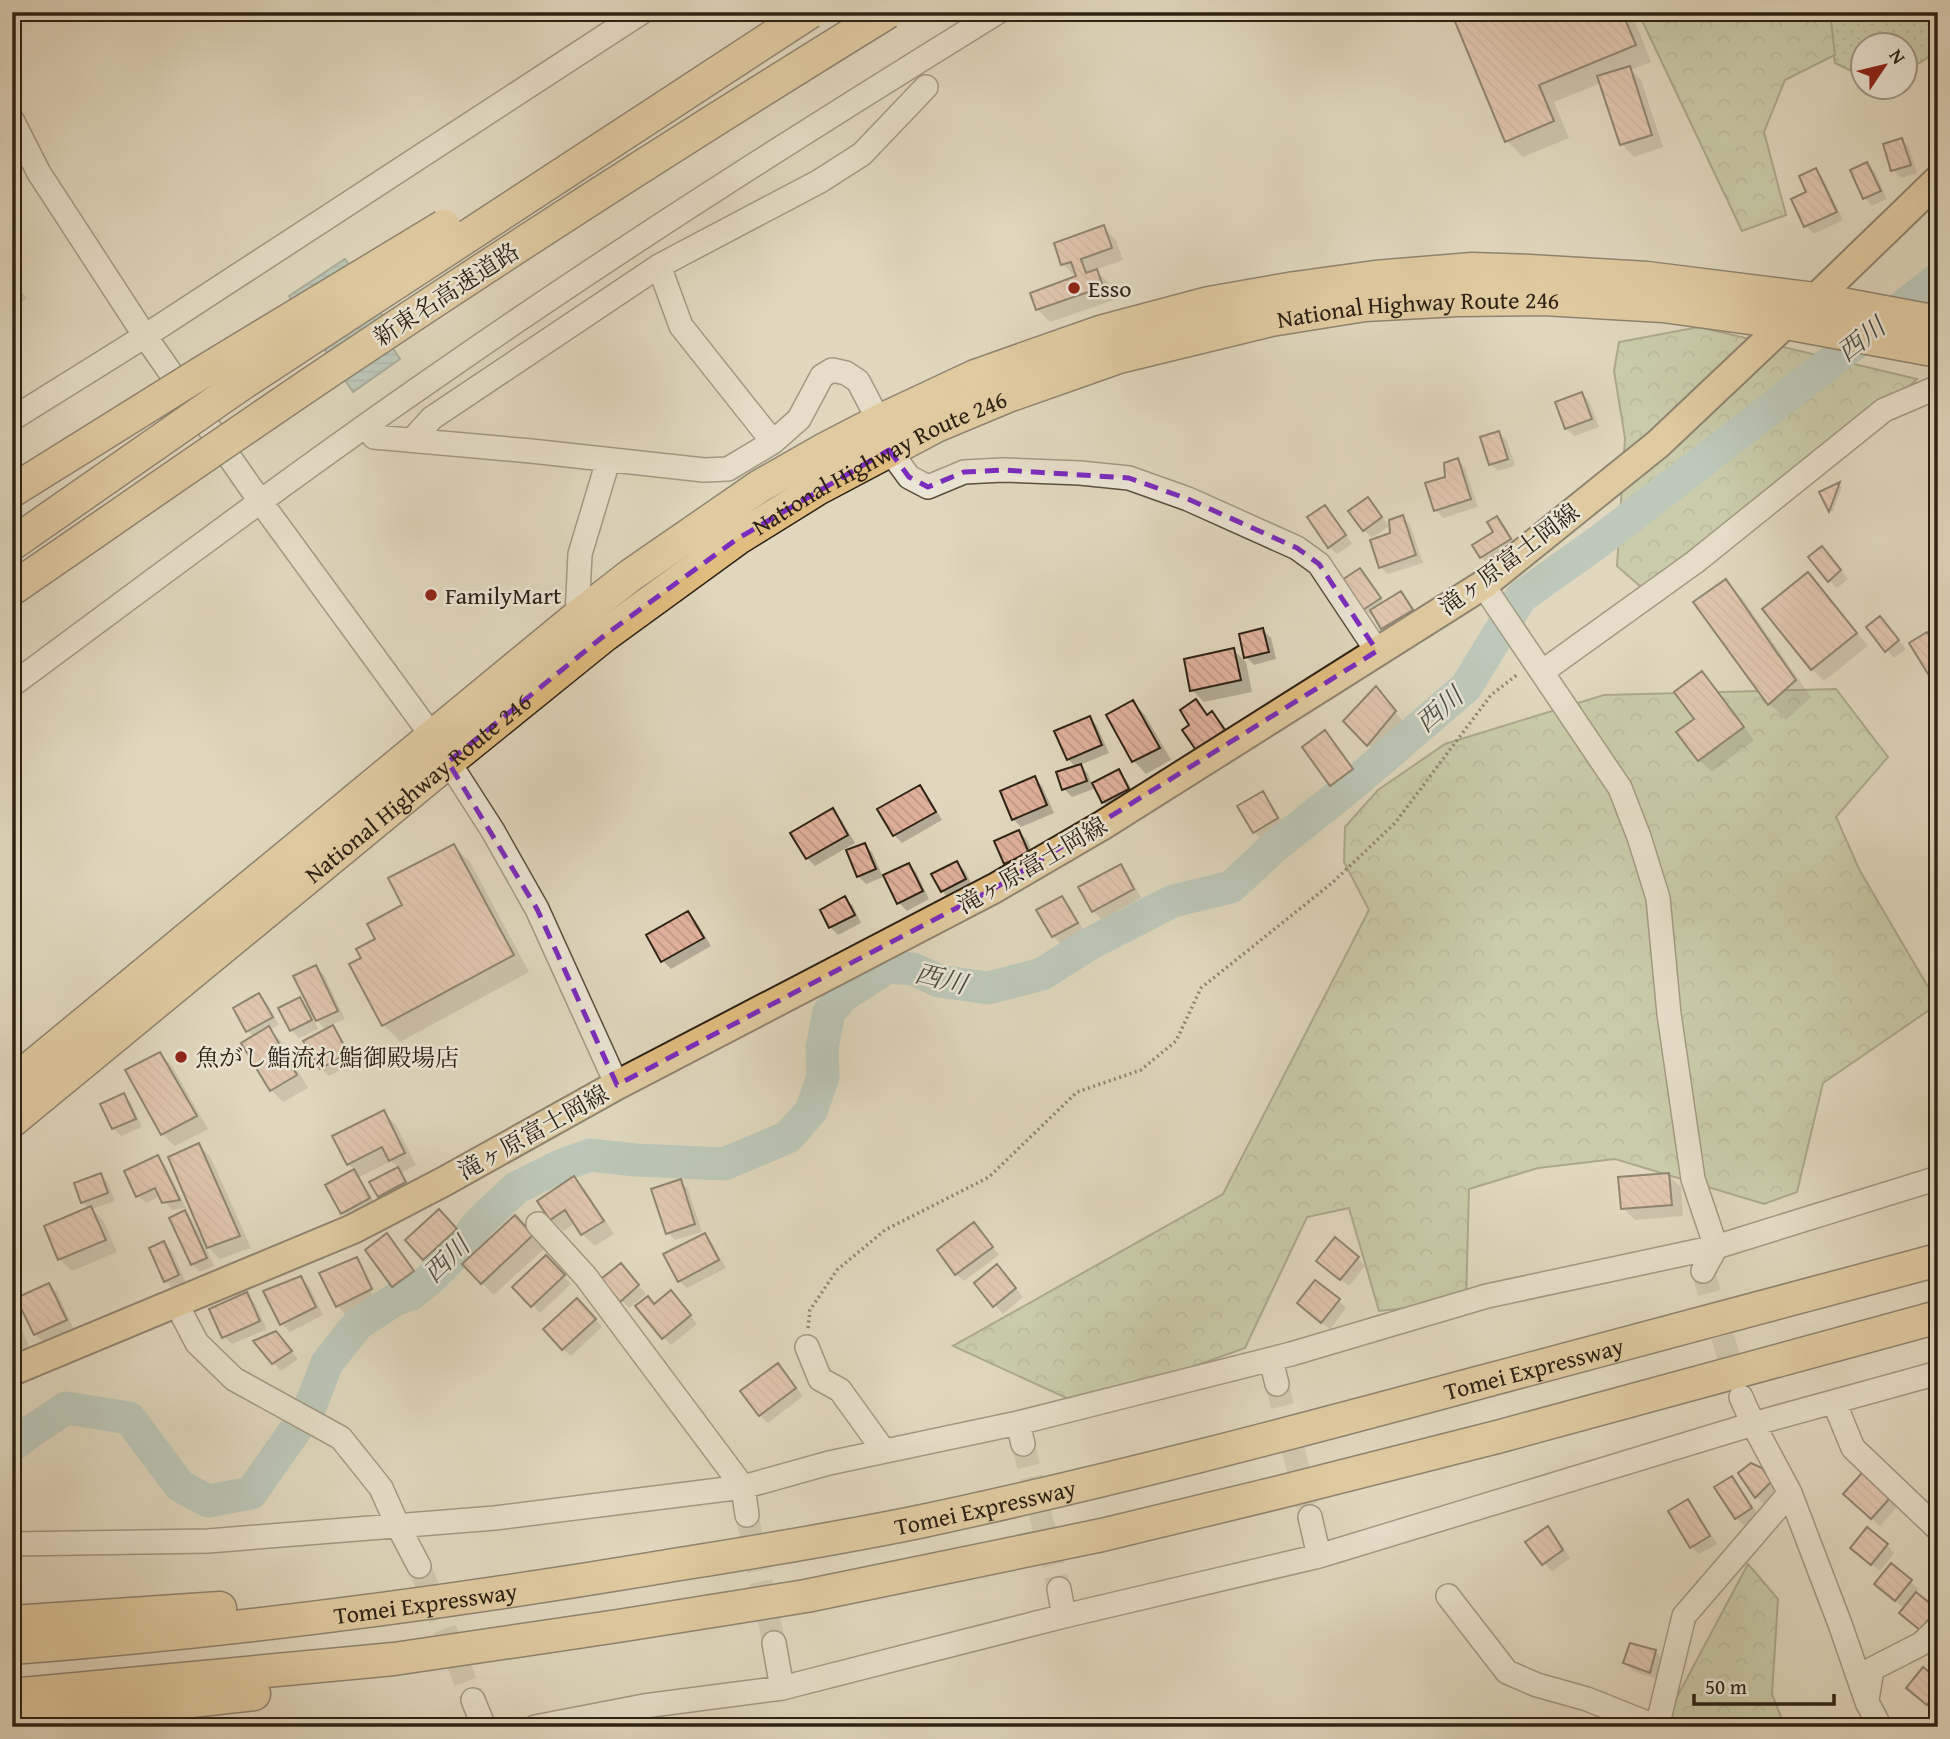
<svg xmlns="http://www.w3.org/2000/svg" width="1950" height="1739" font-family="'Gentium Book Plus','Noto Serif JP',serif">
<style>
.grass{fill:url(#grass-dots);stroke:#6e7054;stroke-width:2}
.forest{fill:url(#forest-crowns);stroke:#6e7054;stroke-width:2}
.water{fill:url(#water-rules);stroke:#6c7c77;stroke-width:2}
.shadow{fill:#0003;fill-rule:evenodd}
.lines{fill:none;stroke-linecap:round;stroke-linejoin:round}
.river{stroke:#96b8b9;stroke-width:33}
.building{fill:url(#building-back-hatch);stroke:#2d2215;stroke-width:2}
.minor-tunnel{stroke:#bcb39c;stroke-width:23;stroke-dasharray:23 11;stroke-linecap:butt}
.minor-casing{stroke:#5a4f3f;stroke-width:26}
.major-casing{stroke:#2d2215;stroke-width:32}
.highway-casing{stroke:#2d2215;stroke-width:35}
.path{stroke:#2d2215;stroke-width:3.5;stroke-dasharray:2 3.5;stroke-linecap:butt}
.minor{stroke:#ebe5d5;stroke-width:23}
.major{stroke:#e0bc7f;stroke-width:28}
.highway{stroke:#e0bc7f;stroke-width:32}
.highway-bridge-casing{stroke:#2d2215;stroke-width:35;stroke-linecap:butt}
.highway-bridge{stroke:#e0bc7f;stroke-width:32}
.marked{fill:none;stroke:#7b2cbf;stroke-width:5;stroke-dasharray:14 9;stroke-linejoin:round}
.poi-dot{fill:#8f2418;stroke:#ebe5d5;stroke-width:2.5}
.labels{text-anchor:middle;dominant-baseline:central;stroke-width:5;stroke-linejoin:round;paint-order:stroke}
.poi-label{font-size:24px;fill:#2d2215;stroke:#ebe5d5;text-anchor:start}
.street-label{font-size:24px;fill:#2d2215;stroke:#ebe5d5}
.water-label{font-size:26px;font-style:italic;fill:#4c4f46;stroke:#ebe5d5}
</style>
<defs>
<pattern id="grass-dots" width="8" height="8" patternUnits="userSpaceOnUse" patternTransform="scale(1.75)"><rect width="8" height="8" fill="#afbf94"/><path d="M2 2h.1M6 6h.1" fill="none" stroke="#8f9b78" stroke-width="1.8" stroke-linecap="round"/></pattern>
<pattern id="forest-crowns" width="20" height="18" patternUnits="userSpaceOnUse" patternTransform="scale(1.75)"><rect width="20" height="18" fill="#afbf94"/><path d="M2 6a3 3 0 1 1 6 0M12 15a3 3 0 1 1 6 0" fill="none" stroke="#8f9b78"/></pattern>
<pattern id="water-rules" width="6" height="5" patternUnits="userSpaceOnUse" patternTransform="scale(1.75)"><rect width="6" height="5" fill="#96b8b9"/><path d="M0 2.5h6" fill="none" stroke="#7b9595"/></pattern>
<pattern id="building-back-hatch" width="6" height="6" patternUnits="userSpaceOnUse" patternTransform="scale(1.75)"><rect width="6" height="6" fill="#e1b19d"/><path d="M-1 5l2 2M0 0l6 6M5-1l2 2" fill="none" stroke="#c19886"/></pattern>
</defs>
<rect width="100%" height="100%" fill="#e0d7be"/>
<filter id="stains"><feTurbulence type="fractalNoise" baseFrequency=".00286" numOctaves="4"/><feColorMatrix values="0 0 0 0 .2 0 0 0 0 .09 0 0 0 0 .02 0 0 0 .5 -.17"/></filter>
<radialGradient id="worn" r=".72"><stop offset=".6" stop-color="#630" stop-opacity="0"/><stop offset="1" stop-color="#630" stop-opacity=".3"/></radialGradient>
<path class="grass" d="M1826,12H1938V51L1905,72L1904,46H1862V76L1835,63Z"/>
<path class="forest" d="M1638,12H1830L1835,55L1785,80L1764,132L1786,215L1742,231Z
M1699,327L1917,379L1880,413L1657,601L1617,566L1625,438L1614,371L1619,342Z
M1836,689L1888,757L1836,817L1860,871L1938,1004L1823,1083L1797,1192L1764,1204L1615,1159L1538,1168L1469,1189L1466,1302L1379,1311L1349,1208L1307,1217L1245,1348L1084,1406L953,1346L1223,1194L1369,910L1344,862L1345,827L1378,790L1445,744L1604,695Z
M1748,1564L1778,1599L1772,1694L1785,1727H1661Z"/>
<path class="water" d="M345,259L396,336L389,342L400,359L353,392L289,296Z"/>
<path class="shadow" d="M1453,12H1631L1651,62L1631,70L1641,80L1663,147L1634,157L1622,144L1601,83L1554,102L1569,138L1523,157L1507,141Z
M1902,140L1909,147L1917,173L1901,178L1893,170Z
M1867,164L1875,172L1887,199L1872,206L1865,198Z
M1816,170L1823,178L1843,220L1814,234L1806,226L1808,193Z
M1103,227L1116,240L1123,260L1095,270L1109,283L1114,300L1050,322L1037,309L1077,278L1063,264Z
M12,281L27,298L12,311Z
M1582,394L1589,401L1599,427L1574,436L1566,428Z
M1499,433L1507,441L1515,466L1498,471L1490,464Z
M1458,460L1465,468L1478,507L1443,518L1436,510L1447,478Z
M1839,484L1842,487L1832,513L1821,492Z
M1367,499L1389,526L1372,538L1364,530Z
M1325,507L1333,515L1352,544L1337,554L1329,547Z
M1402,517L1410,525L1423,563L1388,574L1380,567L1392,534Z
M1497,518L1505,526L1518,547L1489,565L1481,557L1496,533Z
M1829,556L1848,579L1837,588L1829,580Z
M1360,570L1368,578L1385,603L1401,593L1409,601L1419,618L1390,636L1383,628L1375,615L1372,617L1364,609L1344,580Z
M1808,574L1820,586L1868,646L1824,681L1812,669L1764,609Z
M1725,581L1742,598L1811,697L1786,720L1770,704L1696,603Z
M1887,626L1906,649L1894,658L1887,650Z
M1263,630L1271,638L1276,659L1254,665L1246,657Z
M1927,634L1938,646L1937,681L1930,673Z
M1233,650L1246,662L1252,692L1204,702L1192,690Z
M1701,674L1714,686L1754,740L1712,772L1699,760L1679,732L1696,719Z
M1383,697L1402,720L1376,753L1345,721Z
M1196,701L1208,716L1212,713L1220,721L1232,738L1205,757L1192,725Z
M1133,702L1145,715L1171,760L1146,774L1134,761L1109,716Z
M1089,718L1097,726L1109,753L1080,765L1088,774L1092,785L1118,771L1126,779L1136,797L1111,810L1103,802L1096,788L1072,797L1064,789L1076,767L1068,759Z
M1332,740L1359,778L1339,792L1331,785Z
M1034,778L1042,786L1054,813L1021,827L1013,819Z
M920,787L927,795L942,820L902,843L894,835L880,810Z
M1263,793L1270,801L1285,826L1262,840L1254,832Z
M832,810L840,818L855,843L815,866L807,858L793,833Z
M1019,832L1027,840L1036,861L1013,871L1005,863Z
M864,845L872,852L883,877L866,884L858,876Z
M453,846L470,862L529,972L400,1042L384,1025L351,965L363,958Z
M957,863L965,871L973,887L950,899L942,891Z
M908,865L916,872L929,899L907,911L899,903Z
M1120,867L1128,874L1141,898L1101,919L1093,911Z
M845,898L853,906L861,923L838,935L830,927Z
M1062,898L1070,906L1084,931L1061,944L1053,936Z
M688,913L696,921L711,946L671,969L663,961L648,936Z
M316,967L324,975L345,1019L331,1025L340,1035L355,1062L329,1076L321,1068L326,1030L313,1017L318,1029L299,1038L291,1030L300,999L312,1011Z
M259,995L267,1003L279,1025L270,1030L281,1041L308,1088L283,1102L271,1090L254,1037L248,1031Z
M160,1054L172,1066L208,1129L175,1146L162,1134L127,1071Z
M123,1095L131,1103L142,1127L121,1136L113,1128L102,1104Z
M384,1113L396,1125L416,1165L401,1173L412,1190L387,1204L379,1196L372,1183L399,1168L391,1161L359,1177L377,1206L350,1221L342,1213L327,1186L355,1170L348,1164Z
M199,1145L211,1158L251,1248L220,1259L203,1242L214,1266L200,1272L192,1264L185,1212L192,1220L200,1236L203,1235Z
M157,1157L165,1165L186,1208L172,1210L161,1196L146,1203L138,1196Z
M101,1175L108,1183L115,1201L92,1209L103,1220L117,1252L72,1271L59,1259L89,1208L82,1202Z
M1668,1175L1681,1187L1683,1216L1635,1220L1623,1208Z
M574,1179L586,1191L614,1234L595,1246L582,1234L575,1223L564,1231L551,1219Z
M680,1181L688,1189L702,1232L675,1240L668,1233Z
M439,1211L464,1238L432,1267L407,1240Z
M974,1224L999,1255L964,1281L956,1274Z
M527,1230L544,1249L494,1295L482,1283Z
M705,1235L712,1243L726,1268L687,1288L679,1281Z
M164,1243L172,1251L186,1283L173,1289L165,1281Z
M394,1244L420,1279L401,1293L393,1286Z
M546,1258L571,1284L540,1313L515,1287Z
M1358,1258L1365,1266L1349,1286L1326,1268Z
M356,1259L364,1267L378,1297L345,1314L338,1306L321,1274ZM359,1266H363L377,1296L374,1298Z
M628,1273L646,1294L629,1308L621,1300Z
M1005,1274L1023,1297L1003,1314L976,1283Z
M301,1278L309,1286L323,1315L290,1332L282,1324L266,1292Z
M49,1285L57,1292L73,1328L43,1342L35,1334Z
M246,1294L254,1302L267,1329L232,1344L224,1337Z
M1338,1300L1346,1308L1330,1329L1307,1311Z
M678,1301L697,1324L671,1345L663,1337L655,1305Z
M12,1308L31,1351L12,1357Z
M585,1308L602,1327L571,1356L563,1349Z
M283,1341L298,1359L281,1371L273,1363Z
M785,1373L803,1396L768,1423L760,1415Z
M1761,1469L1770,1478L1777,1491L1764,1505L1757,1497L1740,1473Z
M1862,1475L1897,1507L1880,1526L1853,1502Z
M1731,1478L1739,1486L1759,1516L1744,1526L1736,1518Z
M1687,1501L1695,1509L1717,1544L1699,1554L1691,1547Z
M1548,1528L1556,1536L1570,1558L1552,1572L1528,1543Z
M1887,1545L1894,1553L1880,1571L1860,1556Z
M1891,1565L1919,1589L1915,1594L1938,1612V1626L1929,1637L1905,1609L1884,1592Z
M1631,1645L1656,1652L1663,1660L1657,1679L1633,1671L1625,1663Z
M1938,1681V1709L1936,1712L1916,1696Z"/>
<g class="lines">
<path class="river" d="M12,1446L30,1432L66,1408L129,1418L180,1486L208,1501L251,1493L308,1412L327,1363L358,1324L396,1299L411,1294L430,1279L458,1251L478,1224L516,1188L560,1166L590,1155L636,1160L724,1164L788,1137L811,1111L823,1077L822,1048L829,1012L843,996L888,967L913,969L939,981L988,988L1042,974L1091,943L1173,901L1231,887L1274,847L1352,785L1466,687L1521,597L1601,540L1938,279"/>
</g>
<path class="building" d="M1451,12H1622L1636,45L1539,85L1554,121L1505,142Z
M1630,66L1652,135L1620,145L1597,76Z
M1902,138L1911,165L1891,171L1883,144Z
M1867,162L1881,191L1863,199L1850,170Z
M1816,168L1837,212L1804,227L1791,199L1806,192L1799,176Z
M1104,225L1112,248L1081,259L1086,273L1097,269L1103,287L1036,310L1030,293L1076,276L1071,262L1061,265L1054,243Z
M1582,392L1592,419L1565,429L1555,402Z
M1499,431L1508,459L1489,465L1480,437Z
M1458,458L1471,499L1434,511L1425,483L1445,477L1444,463Z
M1840,482L1829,512L1819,492Z
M1368,497L1382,517L1363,531L1348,511Z
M1325,505L1346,535L1328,548L1307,517Z
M1403,515L1416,555L1379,568L1370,540L1390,533L1389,520Z
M1497,516L1511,539L1480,558L1472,545L1493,532L1487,522Z
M1822,546L1841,570L1828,582L1808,557Z
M1360,568L1381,598L1363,610L1342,580Z
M1808,572L1857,633L1811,670L1762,609Z
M1726,579L1796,680L1768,705L1693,602Z
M1401,591L1413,610L1381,629L1370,610Z
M1880,616L1899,640L1885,652L1866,627Z
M1263,628L1269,652L1244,658L1239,634Z
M1927,632L1938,648V668L1928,674L1909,643Z
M1234,648L1241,680L1190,691L1184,659Z
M1702,671L1744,727L1698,761L1676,732L1694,719L1674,692Z
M1376,686L1396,711L1367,746L1343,721Z
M1196,699L1207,715L1212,711L1225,730L1196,750L1182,730L1189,725L1180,710Z
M1133,700L1160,748L1132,762L1106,715Z
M1090,716L1102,745L1067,760L1054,731Z
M1325,730L1353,769L1330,786L1302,747Z
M1081,764L1087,781L1062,790L1056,772Z
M1119,769L1129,789L1102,803L1092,783Z
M1035,776L1047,805L1012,820L1000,791Z
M920,785L936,812L893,836L877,809Z
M1263,791L1278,818L1253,833L1237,806Z
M833,808L848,835L806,859L790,833Z
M1019,830L1029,853L1004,864L994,841Z
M865,843L876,869L857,877L846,850Z
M454,844L514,955L382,1026L349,964L361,958L356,949L375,939L367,924L402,905L388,878Z
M957,861L966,879L941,892L931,874Z
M909,863L923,891L897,904L883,875Z
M1121,864L1134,889L1092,912L1078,887Z
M845,896L855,915L829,928L820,910Z
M1062,896L1078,923L1052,937L1036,910Z
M688,911L704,938L661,962L646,935Z
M316,965L338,1011L316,1021L293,976Z
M259,993L273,1017L246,1032L233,1008Z
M300,997L312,1020L290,1031L278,1008Z
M333,1025L348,1053L320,1069L303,1041Z
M269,1026L297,1075L270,1091L241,1043Z
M160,1052L197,1116L161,1135L125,1070Z
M124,1093L136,1119L112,1129L100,1104Z
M384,1110L405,1153L389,1161L382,1147L347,1165L332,1136Z
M199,1143L240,1236L207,1248L168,1157Z
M158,1155L180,1200L162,1203L155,1188L136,1197L124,1171Z
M398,1167L406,1182L378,1197L369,1182Z
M354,1169L370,1198L341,1214L325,1185Z
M101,1173L108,1193L81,1203L74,1183Z
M1669,1173L1672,1205L1621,1209L1618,1177Z
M574,1176L604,1221L581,1235L565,1210L550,1220L537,1201Z
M681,1179L695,1224L666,1234L651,1189Z
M91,1206L106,1240L58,1260L44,1226Z
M439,1209L457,1229L423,1260L405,1240Z
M185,1210L207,1258L191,1265L169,1218Z
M515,1215L533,1235L481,1284L462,1264Z
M974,1222L993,1247L955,1275L937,1250Z
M387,1233L414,1271L392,1287L365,1250Z
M705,1233L719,1260L678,1282L663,1254Z
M1335,1237L1359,1257L1340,1280L1316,1261Z
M164,1241L179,1275L164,1282L149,1248Z
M546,1255L565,1275L531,1307L512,1287Z
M357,1257L372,1289L336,1307L319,1273Z
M621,1263L639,1285L620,1302L601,1279Z
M997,1264L1016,1288L993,1307L974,1283Z
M301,1276L316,1307L280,1325L263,1291Z
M1315,1280L1340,1299L1321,1323L1297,1303Z
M49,1283L67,1320L34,1335L16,1298Z
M671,1290L691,1315L662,1339L635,1306L648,1296L654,1304Z
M247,1292L260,1321L222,1338L209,1309Z
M577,1298L596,1319L562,1350L543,1329Z
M12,1321L20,1338L12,1342Z
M276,1331L292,1351L272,1364L253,1341Z
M778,1363L796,1388L759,1416L740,1391Z
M1751,1463L1762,1468L1771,1482L1755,1498L1738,1473Z
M1862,1473L1890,1498L1871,1519L1843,1494Z
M1732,1476L1752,1508L1735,1519L1714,1487Z
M1688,1499L1710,1536L1690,1548L1668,1511Z
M1548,1526L1563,1550L1542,1565L1525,1542Z
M1867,1527L1888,1544L1871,1565L1850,1548Z
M1891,1563L1912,1580L1895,1601L1874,1584Z
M1916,1592L1937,1609L1920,1630L1899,1613Z
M1630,1643L1656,1650L1650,1673L1623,1663Z
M1923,1667L1938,1679V1692L1927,1705L1906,1688Z"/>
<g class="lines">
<path class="minor-tunnel" d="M1703,1271L1737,1385
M1277,1384L1310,1517
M1023,1444L1059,1589
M747,1515L774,1643
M419,1566L473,1700"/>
<defs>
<path id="minor" d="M12,120L39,173L145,336L260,501L432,736L493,831L537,909L617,1085
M659,266L681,326L773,442
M12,419L145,336L642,12
M374,437L531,451L704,470L728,469L773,442L799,419L822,376L832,370L846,373L858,381L879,421
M412,440L432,418L659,266L820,181L862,154L926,87
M889,450L909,477L928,487L964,472L1003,470L1080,473L1129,478L1188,499L1297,548L1319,564L1377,651
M1483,585L1620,788L1639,837L1658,898L1669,1014L1693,1179L1716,1247L1703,1271
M577,617L580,554L608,461
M1542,672L1695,562L1884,410L1938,387
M12,685C158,577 304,467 454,364C631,241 814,126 998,12
M538,1224L586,1277L743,1487L747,1515
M176,1303L197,1343L234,1379L341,1438L381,1488L398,1526L419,1566
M807,1347L820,1379L840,1390L884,1451
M1271,1360L1277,1384
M1741,1397L1753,1424L1790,1493L1840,1624L1867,1702L1880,1727
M1834,1402L1853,1448L1938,1529
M1018,1423L1023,1444
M1310,1517L1319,1556
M12,1544L208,1541L495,1518L743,1487L829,1463L1018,1423L1291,1354L1487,1296L1716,1247L1938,1178
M1059,1589L1064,1616
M1448,1596L1507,1672L1537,1685L1587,1699L1657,1727L1684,1616L1790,1493
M774,1643L782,1688
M473,1700L484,1727
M1867,1700L1872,1669L1921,1644L1938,1628
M535,1727L644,1706L782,1688L1064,1616L1319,1556L1753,1424L1938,1373"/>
<path id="major" d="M12,1371L353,1229L445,1181L617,1085L995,888L1103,825L1483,585L1658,444L1786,323L1815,299L1938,180"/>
<g id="highway">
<path d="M12,1083L577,617L631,575L760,486L825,449L879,421L975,376L1100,332L1209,303L1295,288L1375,277L1472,269L1530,271L1647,278L1815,299L1938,322"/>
<path id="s1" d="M12,1121L448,762L605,635L737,539L819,488L936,426L1008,396L1119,357L1271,320L1365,305L1458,300L1544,299L1663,306L1786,323L1938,351"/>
<path d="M12,1622L220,1608"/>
<path id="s2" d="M12,1648C226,1632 438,1604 650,1569C741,1554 832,1540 923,1521C1106,1482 1288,1434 1470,1385C1626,1344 1782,1302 1938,1260"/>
<path d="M12,1695L394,1659L618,1626L806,1596L1102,1535L1284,1491L1501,1436L1938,1317"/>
<path d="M12,1721L254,1694"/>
</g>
</defs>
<use href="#minor" class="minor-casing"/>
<use href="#major" class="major-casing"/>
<use href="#highway" class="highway-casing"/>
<path class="path" d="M808,1328L810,1310L837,1270L885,1230L989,1177L1077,1092L1141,1070L1176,1041L1201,988L1332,883L1395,823L1491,695L1518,674"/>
<use href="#minor" class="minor"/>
<use href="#major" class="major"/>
<use href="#highway" class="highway"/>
<defs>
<path id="highway-bridge" d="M12,491L201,373L444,226
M12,544L243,383L810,12
M12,589C118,516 224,442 331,370C514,247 700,128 888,12"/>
</defs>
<use href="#highway-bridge" class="highway-bridge-casing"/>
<use href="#highway-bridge" class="highway-bridge"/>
</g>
<path d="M0 0H1950V1739H0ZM889,450L909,477L928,487L964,472L1003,470L1129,478L1188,499L1297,548L1319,564L1377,651L995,888L617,1085L537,909L448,762L605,635L737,539Z" fill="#e0d7be" fill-opacity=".55" fill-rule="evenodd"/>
<path class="marked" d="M889,450L909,477L928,487L964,472L1003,470L1129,478L1188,499L1297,548L1319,564L1377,651L995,888L617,1085L537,909L448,762L605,635L737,539Z"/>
<g class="poi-dot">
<circle cx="1074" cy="288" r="7"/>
<circle cx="431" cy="595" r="7"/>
<circle cx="181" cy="1057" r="7"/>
</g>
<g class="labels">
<g class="poi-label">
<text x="1088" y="288">Esso</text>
<text x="445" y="595">FamilyMart</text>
<text x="195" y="1057">魚がし鮨流れ鮨御殿場店</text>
</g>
<g class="street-label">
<text transform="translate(446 294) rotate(-33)">新東名高速道路</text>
<text stroke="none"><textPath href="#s1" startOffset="1659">National Highway Route 246</textPath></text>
<text stroke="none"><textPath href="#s1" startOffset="1092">National Highway Route 246</textPath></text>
<text transform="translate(1509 559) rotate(-37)">滝ヶ原富士岡線</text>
<text stroke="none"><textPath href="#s1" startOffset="525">National Highway Route 246</textPath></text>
<text transform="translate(1032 865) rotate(-30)">滝ヶ原富士岡線</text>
<text transform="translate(533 1132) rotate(-29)">滝ヶ原富士岡線</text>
<text stroke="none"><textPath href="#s2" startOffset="1550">Tomei Expressway</textPath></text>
<text stroke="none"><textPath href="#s2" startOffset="984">Tomei Expressway</textPath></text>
<text stroke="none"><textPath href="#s2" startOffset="416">Tomei Expressway</textPath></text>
</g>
<g class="water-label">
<text transform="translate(1861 339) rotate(-38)">西川</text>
<text transform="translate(1439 709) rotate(-41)">西川</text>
<text transform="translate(941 978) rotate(14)">西川</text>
<text transform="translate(446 1259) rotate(-44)">西川</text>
</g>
</g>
<rect width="1950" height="1739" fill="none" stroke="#e0d7be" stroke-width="42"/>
<rect x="14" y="14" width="1922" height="1711" fill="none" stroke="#2d2215" stroke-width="3.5"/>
<rect x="21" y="21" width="1908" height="1697" fill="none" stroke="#2d2215" stroke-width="2"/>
<g transform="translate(1884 66) rotate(55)"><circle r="33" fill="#ebe5d5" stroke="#9f9788" stroke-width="2"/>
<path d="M0-5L12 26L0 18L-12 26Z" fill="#8f2418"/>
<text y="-10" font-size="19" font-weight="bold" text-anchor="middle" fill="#2d2215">N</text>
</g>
<path d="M1694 1694v10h140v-10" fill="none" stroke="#2d2215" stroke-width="3.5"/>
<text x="1705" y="1694" font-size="21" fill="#2d2215" stroke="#ebe5d5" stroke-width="5" paint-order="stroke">50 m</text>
<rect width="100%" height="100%" filter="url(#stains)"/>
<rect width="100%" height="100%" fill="url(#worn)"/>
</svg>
